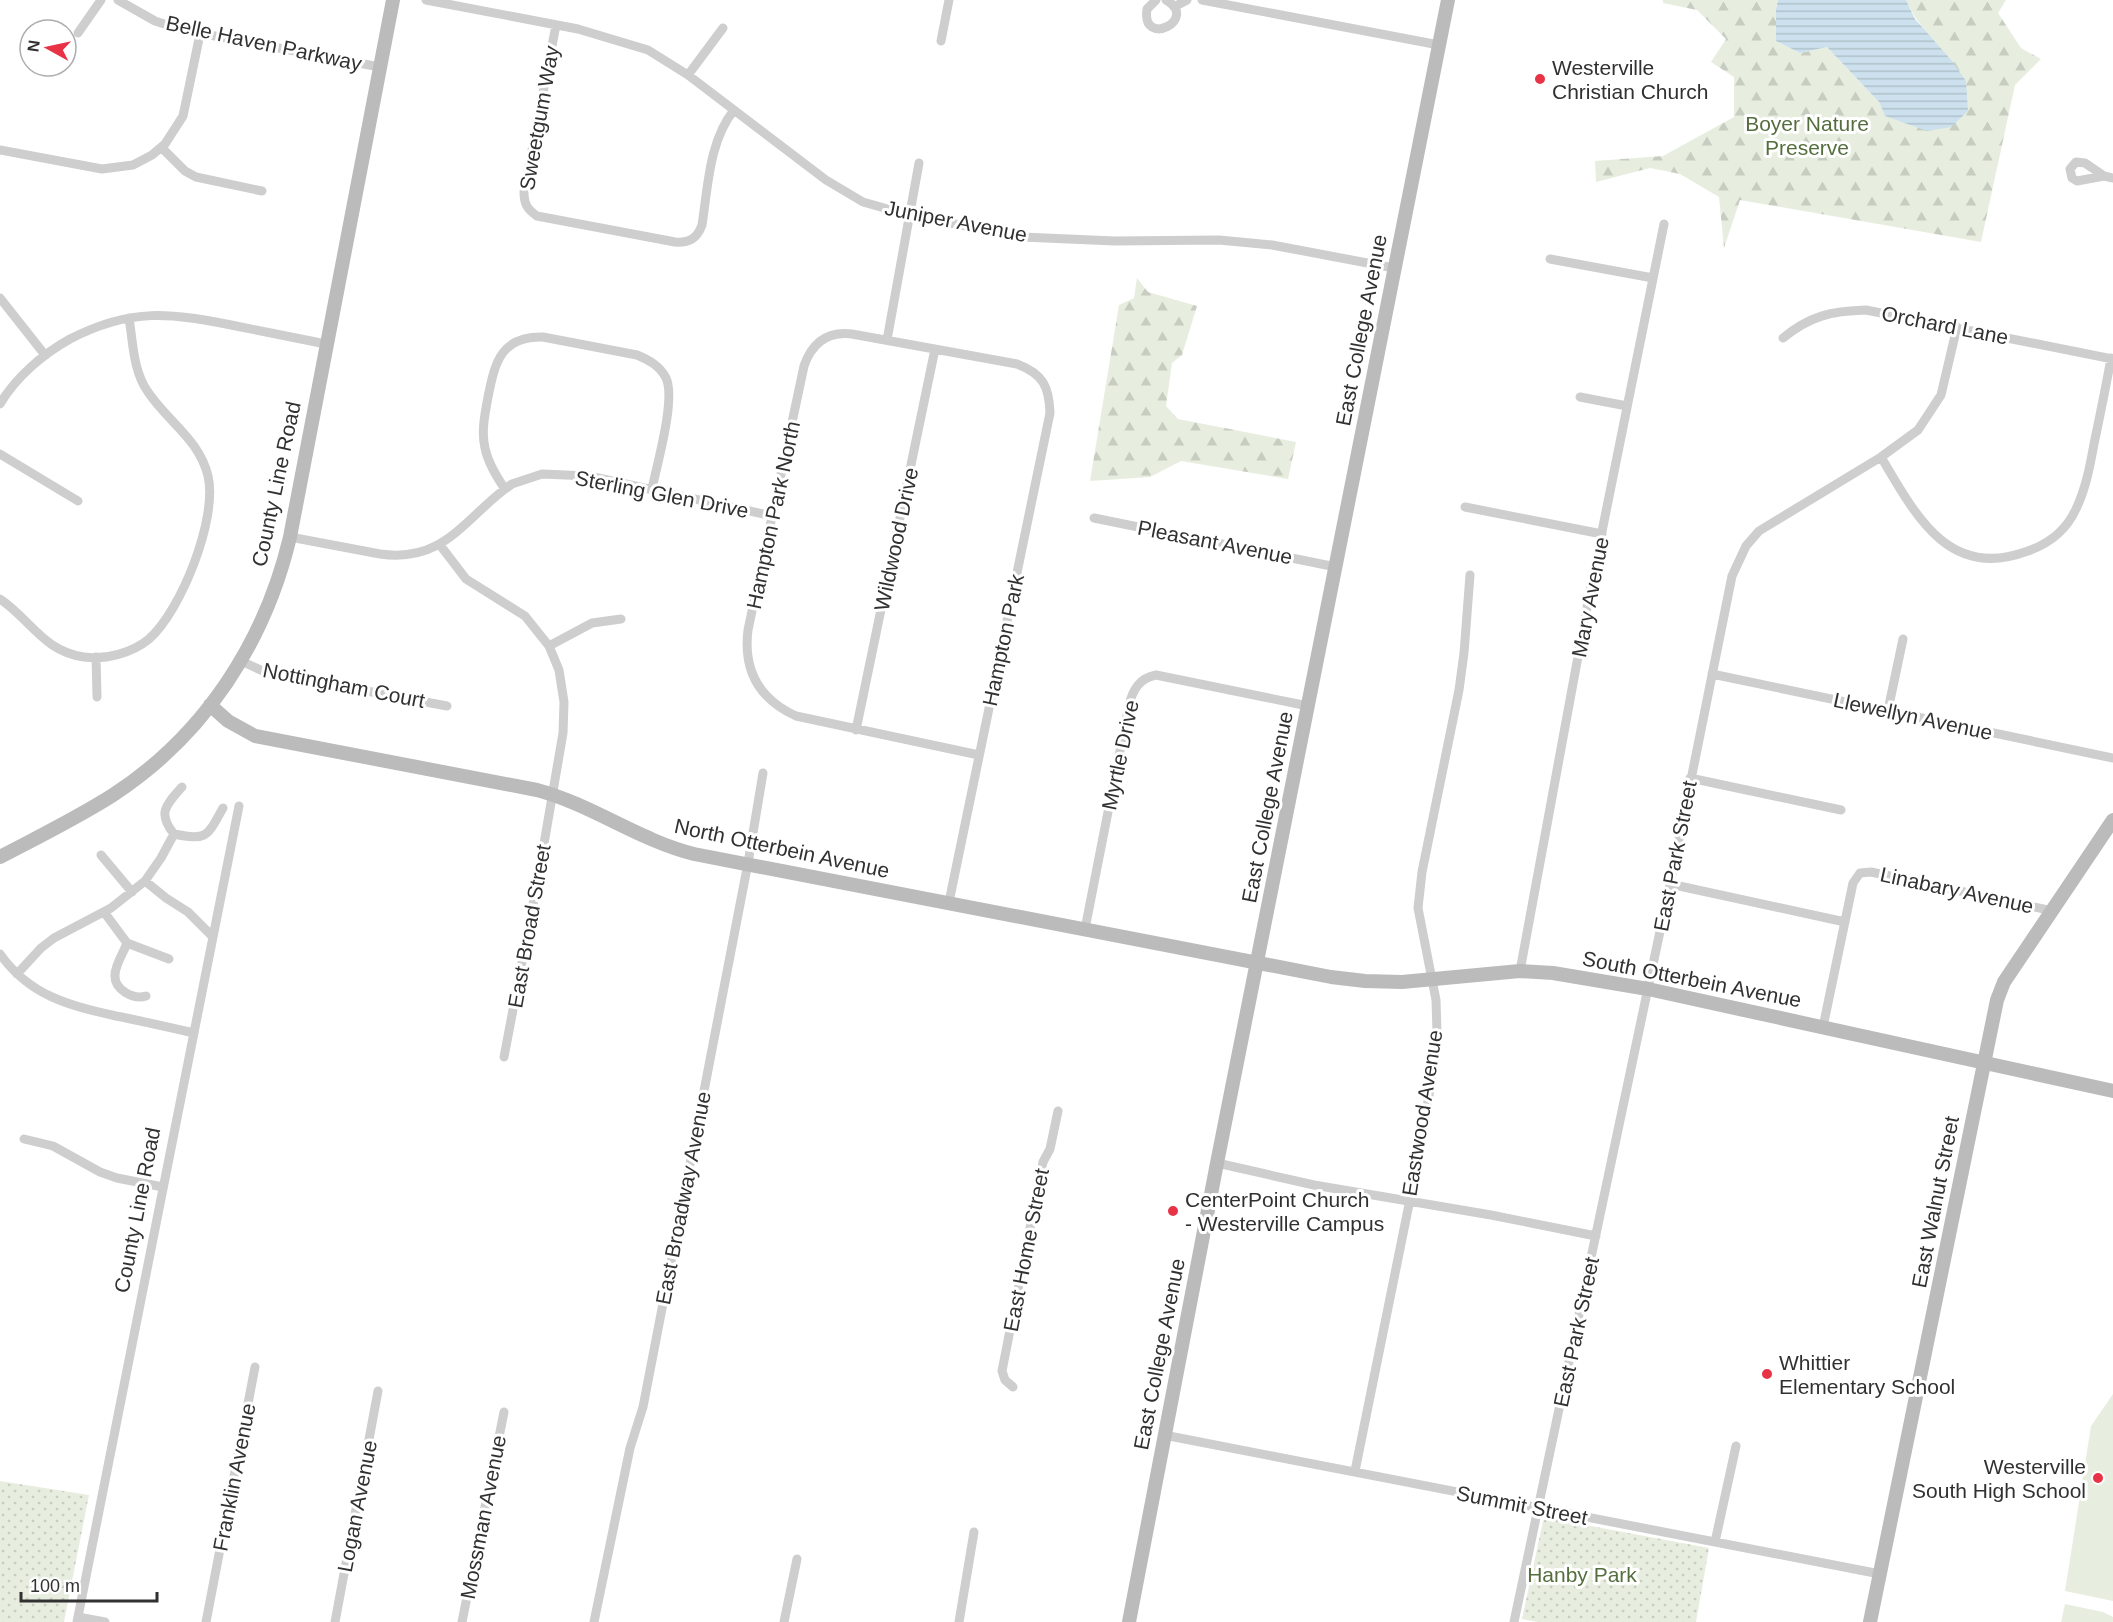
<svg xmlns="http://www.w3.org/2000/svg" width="2113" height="1622" font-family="Arial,sans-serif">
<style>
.green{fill:url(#green-dots)}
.forest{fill:url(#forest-firs)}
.pitch{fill:#e7eedf}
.water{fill:url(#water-rules)}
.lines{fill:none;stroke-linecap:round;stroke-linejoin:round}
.street{stroke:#cecece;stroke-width:9}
.secondary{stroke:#bbb;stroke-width:14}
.poi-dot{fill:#e73345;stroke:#fff;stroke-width:2}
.labels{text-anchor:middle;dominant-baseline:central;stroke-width:6;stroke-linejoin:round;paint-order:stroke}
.street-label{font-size:21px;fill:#313131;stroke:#fff}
.poi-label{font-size:21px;fill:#313131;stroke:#fff;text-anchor:start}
.park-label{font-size:21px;fill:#556e3d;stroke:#fff}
</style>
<defs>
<pattern id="green-dots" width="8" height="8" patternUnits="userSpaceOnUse" patternTransform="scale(1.5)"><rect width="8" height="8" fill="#e7eedf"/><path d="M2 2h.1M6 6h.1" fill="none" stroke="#c7cdc0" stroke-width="1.8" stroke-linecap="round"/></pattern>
<pattern id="forest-firs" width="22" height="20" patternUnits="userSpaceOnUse" patternTransform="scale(1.5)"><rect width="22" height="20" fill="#e7eedf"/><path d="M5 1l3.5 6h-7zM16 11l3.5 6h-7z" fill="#c7cdc0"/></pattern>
<pattern id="water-rules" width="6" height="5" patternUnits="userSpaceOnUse" patternTransform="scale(1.5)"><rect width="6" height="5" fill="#cce1ed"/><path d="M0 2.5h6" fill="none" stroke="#b0c2cc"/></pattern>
</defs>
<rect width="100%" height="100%" fill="#fff"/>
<path class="green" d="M0,1481L89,1495L64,1622H0Z
M1548,1518L1709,1548L1696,1622H1538L1522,1619L1543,1521Z"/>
<path class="forest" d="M1663,0H1778L1776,9V41L1800,53L1827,47L1879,102L1885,116L1966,81C1947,54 1920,31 1906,0H2006L1998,13L2021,48L2041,59L2015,85L1981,242L1740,200L1724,248L1719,197L1680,174L1650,168L1596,182L1595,161L1663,156L1734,117V77L1711,62L1726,39L1697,10L1663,3Z
M1137,278L1148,292L1197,306L1182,355L1172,363L1166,406L1178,419L1296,442L1288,479L1181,461L1150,477L1090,481L1119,305L1134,298Z"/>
<path class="pitch" d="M2113,1394V1601L2065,1591L2091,1426Z
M2065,1604L2103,1612L2113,1617V1622H2061Z"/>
<path class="water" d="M1778,0H1906L1915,19L1952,61L1966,81L1968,111L1951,127L1927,131L1885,116L1879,102L1827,47L1800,53L1776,41V9Z"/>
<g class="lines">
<path class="street" d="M118,0L155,21L183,30L380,67
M426,0L578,29L648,50L688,75L826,180L863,202L909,215L1022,237L1115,241L1219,240L1272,245L1394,268
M1156,0L1147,9C1141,49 1200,19 1166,0
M1202,0L1439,45
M1174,7L1187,0
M556,25L524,192C524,204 527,209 537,216L675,242C689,243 697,239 702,225C708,187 709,141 734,110
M78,33L101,0
M941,41L949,0
M688,75L723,28
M162,148L185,171L196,177L262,191
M0,150L102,169L133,165L152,155L165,144L183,116L200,34
M2104,176L2085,163L2076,162L2070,169L2072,178L2077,181L2104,176L2113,178
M1550,259L1653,278
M0,298L45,355
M1783,338C1810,316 1831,311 1866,310L2113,359
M887,340L919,163
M1580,397L1627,406
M0,404C16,377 43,354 70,339C132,307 170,313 236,326C266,332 296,338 326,344
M0,454L78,501
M1881,457C1914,512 1947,580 2025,552C2047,545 2066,531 2076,509C2086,488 2090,466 2094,444C2100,415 2106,387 2111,358
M505,489C496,476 488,463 485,448C481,431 485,414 488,397C495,362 501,336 543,337L637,355C649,360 660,366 666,378C676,399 657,464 652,489
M1465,507L1602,534
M1094,518L1336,567
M290,537L380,554C442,563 462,522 505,489L512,484L542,474L589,476L773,516
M440,545L466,579L525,616L549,646L559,670L564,702L563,733L539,873L504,1057
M0,599C31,620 43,651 84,657C106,660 132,653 149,639C181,611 218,518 208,476C199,439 168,422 148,392C133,371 133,342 129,318
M549,646L592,623L621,619
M96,657L97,697
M241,661L265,672L447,706
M1712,674L2113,758
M1888,710L1903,639
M856,730L935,349
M1690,778L1841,810
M174,834C208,841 207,836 223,808
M101,855L132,892
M145,881L166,898L188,912L213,937
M1670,884L1845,922
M949,902L1050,413C1049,386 1043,374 1017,364L852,334C827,331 812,343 804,366L748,630C743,670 759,699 796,716L979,755
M104,912L127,943L169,959
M1085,929L1129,705C1133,689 1140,678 1156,675L1308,706
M127,943C124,952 115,965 115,975C114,990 134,1000 146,996
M0,954C30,996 68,1005 116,1016C142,1021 168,1027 194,1033
M1520,971L1591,586L1664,224
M17,974L41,948L54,938L111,908L145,881L161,858L174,834C157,813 166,805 182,787
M1823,1027L1853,883L1860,873L1871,872L2053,911
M24,1139L53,1146L100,1172L117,1178L163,1187
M1217,1163L1314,1185L1491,1215L1596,1236
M1013,1387L1005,1380L1002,1371L1043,1162L1050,1149L1058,1111
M1164,1435L1880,1574
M1355,1471L1420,1150L1431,1083L1437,1033L1436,1000L1418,908L1422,872L1459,690L1464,653L1470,575
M1715,1542L1736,1446
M78,1617L105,1622
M77,1622L239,806
M206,1622L255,1367
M335,1622L378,1391
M462,1622L504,1412
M594,1622L630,1448L643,1407L748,863L763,773
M784,1622L797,1559
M959,1622L974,1532
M1514,1622L1670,884L1732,576L1746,546L1759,531L1881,457L1918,430L1941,395L1957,327"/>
<path class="secondary" d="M210,705L228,721L255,736L537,790C593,805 638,840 694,854L1331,977L1365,981L1402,982L1520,971L1553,973L1648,989L2113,1091
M0,857C38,837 77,818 113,795C205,735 265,642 290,537L393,0
M1129,1622L1217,1163L1448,0
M1870,1622L1997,1000L2004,982L2113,820"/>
</g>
<g class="poi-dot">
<circle cx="1540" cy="79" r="6"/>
<circle cx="1173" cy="1211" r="6"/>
<circle cx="1767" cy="1374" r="6"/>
<circle cx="2098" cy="1478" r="6"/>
</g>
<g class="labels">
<g class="street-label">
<text transform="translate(264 43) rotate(12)">Belle Haven Parkway</text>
<text transform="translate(539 118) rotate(-80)">Sweetgum Way</text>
<text transform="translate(956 221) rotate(11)">Juniper Avenue</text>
<text transform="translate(1945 325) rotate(11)">Orchard Lane</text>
<text transform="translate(1361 330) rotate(-79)">East College Avenue</text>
<text transform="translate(276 484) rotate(-78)">County Line Road</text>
<text transform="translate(662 494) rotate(11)">Sterling Glen Drive</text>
<text transform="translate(773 515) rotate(-78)">Hampton Park North</text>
<text transform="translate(896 539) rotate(-78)">Wildwood Drive</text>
<text transform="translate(1215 542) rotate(11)">Pleasant Avenue</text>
<text transform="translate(1590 597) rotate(-79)">Mary Avenue</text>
<text transform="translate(1003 640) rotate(-78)">Hampton Park</text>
<text transform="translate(344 685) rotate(11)">Nottingham Court</text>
<text transform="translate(1913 716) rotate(12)">Llewellyn Avenue</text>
<text transform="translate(1120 755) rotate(-78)">Myrtle Drive</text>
<text transform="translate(1267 807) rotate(-79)">East College Avenue</text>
<text transform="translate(782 848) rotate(12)">North Otterbein Avenue</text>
<text transform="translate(1675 856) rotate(-79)">East Park Street</text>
<text transform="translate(1957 890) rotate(12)">Linabary Avenue</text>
<text transform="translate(529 926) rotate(-80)">East Broad Street</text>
<text transform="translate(1692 979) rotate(11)">South Otterbein Avenue</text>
<text transform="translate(1422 1113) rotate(-81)">Eastwood Avenue</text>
<text transform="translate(683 1198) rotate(-79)">East Broadway Avenue</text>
<text transform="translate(1935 1202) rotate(-79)">East Walnut Street</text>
<text transform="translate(137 1210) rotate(-79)">County Line Road</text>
<text transform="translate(1026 1250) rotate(-79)">East Home Street</text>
<text transform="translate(1576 1332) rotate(-78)">East Park Street</text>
<text transform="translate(1159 1354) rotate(-79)">East College Avenue</text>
<text transform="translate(234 1477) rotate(-79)">Franklin Avenue</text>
<text transform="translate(1522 1505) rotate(11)">Summit Street</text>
<text transform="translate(357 1506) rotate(-79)">Logan Avenue</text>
<text transform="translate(483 1517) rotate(-79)">Mossman Avenue</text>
</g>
<g class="poi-label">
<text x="1552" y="67">Westerville<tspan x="1552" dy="24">Christian Church</tspan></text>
<text x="1185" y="1199">CenterPoint Church<tspan x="1185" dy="24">- Westerville Campus</tspan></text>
<text x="1779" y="1362">Whittier<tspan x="1779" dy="24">Elementary School</tspan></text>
<text x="2086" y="1466" text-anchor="end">Westerville<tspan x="2086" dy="24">South High School</tspan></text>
</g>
<g class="park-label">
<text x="1807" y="123">Boyer Nature<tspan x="1807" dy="24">Preserve</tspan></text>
<text x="1582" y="1574">Hanby Park</text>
</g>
</g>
<g transform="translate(48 48) rotate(278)"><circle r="28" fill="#ffffff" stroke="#adadad" stroke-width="1.5"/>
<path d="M0-4.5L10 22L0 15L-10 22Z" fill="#e73345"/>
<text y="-9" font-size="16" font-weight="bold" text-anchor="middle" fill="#313131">N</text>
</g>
<path d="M21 1592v9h136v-9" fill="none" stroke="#313131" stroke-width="3"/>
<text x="30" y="1592" font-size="18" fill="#313131" stroke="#ffffff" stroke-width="4.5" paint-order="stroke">100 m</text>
</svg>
